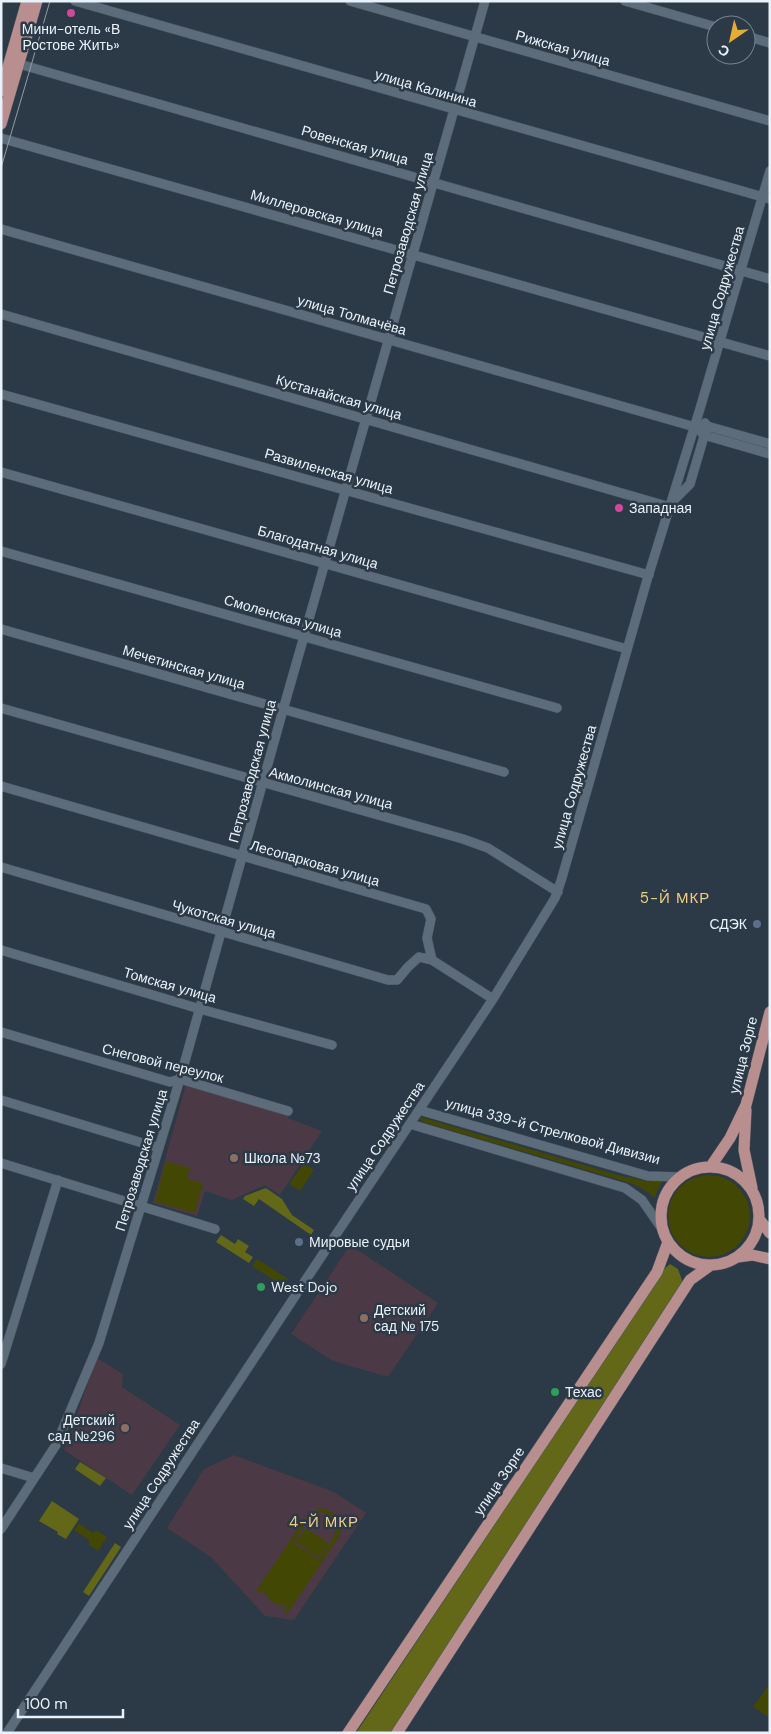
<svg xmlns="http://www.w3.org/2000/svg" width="771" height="1734" font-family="'DM Sans',sans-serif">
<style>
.education{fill:#4b3a45}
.green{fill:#434704;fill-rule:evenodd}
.forest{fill:#626818}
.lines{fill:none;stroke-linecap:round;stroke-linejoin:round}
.minor-casing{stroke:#4b5762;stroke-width:10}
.major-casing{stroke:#4b5762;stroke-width:12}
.minor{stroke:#5d6c7a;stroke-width:9}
.major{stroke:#b88e8f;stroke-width:11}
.tram{stroke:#929da7;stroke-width:1}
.hotel-dot{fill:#d1479c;stroke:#2c3946;stroke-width:2}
.service-dot{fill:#5c6f8a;stroke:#2c3946;stroke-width:2}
.education-dot{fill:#8d6e63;stroke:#2c3946;stroke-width:2}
.leisure-dot{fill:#2e9e5b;stroke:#2c3946;stroke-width:2}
.labels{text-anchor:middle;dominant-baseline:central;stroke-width:5;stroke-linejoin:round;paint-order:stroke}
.poi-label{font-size:14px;fill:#e9f2fa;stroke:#2c3946;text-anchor:start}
.street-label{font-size:14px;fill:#e9f2fa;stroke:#2c3946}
.neighbourhood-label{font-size:15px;letter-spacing:1px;fill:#f3cc85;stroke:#2c3946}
</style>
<rect width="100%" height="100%" fill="#2c3946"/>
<path class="education" d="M186,1084L289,1114L288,1118L322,1131L280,1195L265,1185L232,1200L205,1191L197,1216L153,1203Z
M350,1245L438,1303L388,1377L333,1361L291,1334Z
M97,1358L123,1374L122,1387L180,1425L132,1495L64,1450Z
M234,1455L334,1492L366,1513L294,1620L265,1616L211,1557L167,1528L204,1469Z"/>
<path class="green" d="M420,1117L621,1176L648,1181H663L658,1188L655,1198L640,1187L630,1183L426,1123L420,1120Z
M166,1161L190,1168L187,1179L203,1183L195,1213L155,1202Z
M304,1163L314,1170L300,1191L289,1184Z
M668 1216a41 41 0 1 1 82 0a41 41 0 1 1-82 0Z
M257,1259L288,1279L283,1286L252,1266Z
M322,1508C336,1511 343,1522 339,1537L287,1614L284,1612L287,1606C275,1606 267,1600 263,1589L259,1594L256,1591L307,1516L312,1512ZM322,1512L333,1517C342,1532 327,1547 319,1559L294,1543C301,1532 308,1515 322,1512Z
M79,1523L93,1533L96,1530L107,1537L98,1551L89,1545V1540L74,1530Z
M306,1528L329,1543L319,1557L296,1542Z
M770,1683V1718L753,1707Z"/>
<path class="forest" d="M266,1188L282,1199L292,1215L314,1230L311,1235L259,1199L254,1206L243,1199L245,1196Z
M221,1235L235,1244L238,1239L249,1246L245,1252L253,1257L249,1263L216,1242Z
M670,1264L678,1269L682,1280L681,1286L392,1733H356L664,1269Z
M80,1462L106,1478L100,1486L75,1469Z
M52,1501L79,1519L66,1539L57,1534L58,1532L39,1521Z
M115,1543L121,1547L89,1596L83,1592Z"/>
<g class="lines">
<defs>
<path id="minor" d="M75,1L770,199
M350,1L770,121
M625,1L716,27
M746,36L770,43
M19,64L770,279
M1,138L770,356
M1,229L695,427L707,426L770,444
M1,314L670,507
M1,394L649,575
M701,432L704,435L770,454
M1,472L627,649
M674,500L690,484L707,426L705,423
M1,551L557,708
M1,629L504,772
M1,708L463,839L488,848L558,892
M1,786L426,909L431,919L427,938L432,960
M1,867L388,980H397L408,967L419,957L432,960L493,999
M1,950L200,1009L332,1045
M1,1032L170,1082L180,1079L288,1111
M1,1100L159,1148
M419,1110L648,1176L680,1177
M410,1124L625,1188L642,1200L662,1229
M1,1163L215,1229
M1,1364L58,1180
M1,1468L34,1478
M1,1529L56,1445L99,1343L180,1079L283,710L485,1
M7,1733L305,1281L493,999L555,898L561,881L647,580L699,412L770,171"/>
<path id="major" d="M1,91L27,1
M1,124L37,1
M746,1110L744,1150L752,1188
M711,1166L730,1138L746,1105L770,1012
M661 1216a49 49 0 1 1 98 0a49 49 0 1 1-98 0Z
M759,1219L770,1233
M738,1257L752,1255L770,1259
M348,1733L657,1272L668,1242
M397,1733L690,1280L711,1265"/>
</defs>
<use href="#minor" class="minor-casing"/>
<use href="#major" class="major-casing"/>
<use href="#minor" class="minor"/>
<use href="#major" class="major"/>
<path class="tram" d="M1,168L50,1"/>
</g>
<g class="hotel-dot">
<circle cx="71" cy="13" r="5"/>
<circle cx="619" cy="508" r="5"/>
</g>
<g class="service-dot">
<circle cx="757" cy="924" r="5"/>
<circle cx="299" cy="1242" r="5"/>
</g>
<g class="education-dot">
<circle cx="234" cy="1158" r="5"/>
<circle cx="364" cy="1318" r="5"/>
<circle cx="125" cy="1428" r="5"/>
</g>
<g class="leisure-dot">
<circle cx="261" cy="1287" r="5"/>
<circle cx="555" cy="1392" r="5"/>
</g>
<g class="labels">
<g class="poi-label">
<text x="71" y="29" text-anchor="middle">Мини-отель «В<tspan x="71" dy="16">Ростове Жить»</tspan></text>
<text x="629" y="508">Западная</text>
<text x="747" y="924" text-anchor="end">СДЭК</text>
<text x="244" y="1158">Школа №73</text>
<text x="309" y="1242">Мировые судьи</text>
<text x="271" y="1287">West Dojo</text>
<text x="374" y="1310">Детский<tspan x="374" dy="16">сад № 175</tspan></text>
<text x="565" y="1392">Техас</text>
<text x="115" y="1420" text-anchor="end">Детский<tspan x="115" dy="16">сад №296</tspan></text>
</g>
<g class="street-label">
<text transform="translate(563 48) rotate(16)">Рижская улица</text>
<text transform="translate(426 88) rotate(16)">улица Калинина</text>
<text transform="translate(355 145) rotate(16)">Ровенская улица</text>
<text transform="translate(317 213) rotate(16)">Миллеровская улица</text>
<text transform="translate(408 223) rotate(-74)">Петрозаводская улица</text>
<text transform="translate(722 288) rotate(-74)">улица Содружества</text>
<text transform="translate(352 315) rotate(16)">улица Толмачёва</text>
<text transform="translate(339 397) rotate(16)">Кустанайская улица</text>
<text transform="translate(329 471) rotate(16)">Развиленская улица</text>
<text transform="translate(318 547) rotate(16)">Благодатная улица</text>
<text transform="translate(283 616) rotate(16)">Смоленская улица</text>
<text transform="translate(184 667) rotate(16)">Мечетинская улица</text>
<text transform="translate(252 771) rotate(-75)">Петрозаводская улица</text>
<text transform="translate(574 787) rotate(-74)">улица Содружества</text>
<text transform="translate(331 788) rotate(15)">Акмолинская улица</text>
<text transform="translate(315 863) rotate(16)">Лесопарковая улица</text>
<text transform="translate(224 919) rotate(16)">Чукотская улица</text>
<text transform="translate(170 985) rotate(16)">Томская улица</text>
<text transform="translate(743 1055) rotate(-76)">улица Зорге</text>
<text transform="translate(163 1063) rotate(14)">Снеговой переулок</text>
<text transform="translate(553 1131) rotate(15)">улица 339-й Стрелковой Дивизии</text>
<text transform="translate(385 1136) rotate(-56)">улица Содружества</text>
<text transform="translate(141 1160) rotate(-73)">Петрозаводская улица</text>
<text transform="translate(161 1474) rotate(-57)">улица Содружества</text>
<text transform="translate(499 1481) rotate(-56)">улица Зорге</text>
</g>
<g class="neighbourhood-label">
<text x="675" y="898">5-Й МКР</text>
<text x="324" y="1522">4-Й МКР</text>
</g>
</g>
<rect width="771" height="1734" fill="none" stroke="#e9f2fa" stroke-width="5"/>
<g transform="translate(731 40) rotate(214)"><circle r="24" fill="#2c3946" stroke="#78838e"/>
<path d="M0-4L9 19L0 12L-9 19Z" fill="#e5ad35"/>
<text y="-8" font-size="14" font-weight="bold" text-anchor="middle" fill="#e9f2fa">С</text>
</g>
<path d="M18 1709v8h105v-8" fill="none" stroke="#e9f2fa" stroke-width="2.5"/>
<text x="25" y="1709" font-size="15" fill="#e9f2fa" stroke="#2c3946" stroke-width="4" paint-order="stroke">100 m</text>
</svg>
